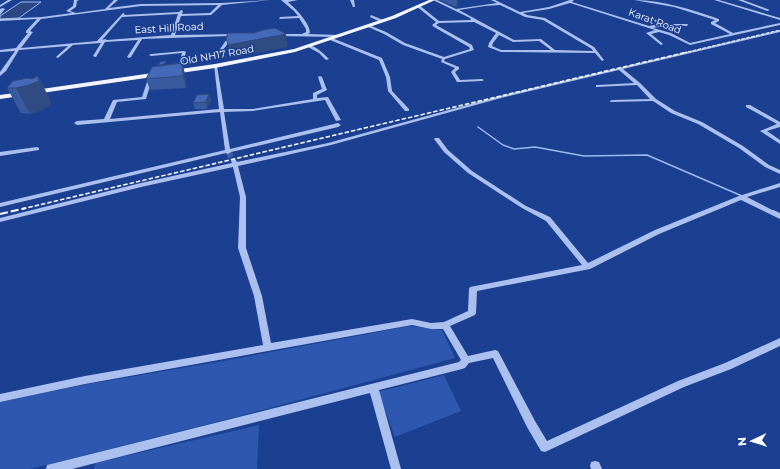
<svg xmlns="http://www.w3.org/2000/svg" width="780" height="469" font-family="Montserrat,sans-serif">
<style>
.green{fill:#2e58af}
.water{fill:#2c4784;stroke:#9eb9f0}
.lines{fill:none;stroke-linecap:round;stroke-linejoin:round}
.stream-far1{stroke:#9eb9f0;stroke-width:1.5}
.stream{stroke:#9eb9f0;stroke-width:2}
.minor-tunnel{stroke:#3d5ca2;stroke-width:6;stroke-dasharray:6 3;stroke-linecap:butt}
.minor{fill:#abc0ee;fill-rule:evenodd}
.major{fill:#f2f5ff;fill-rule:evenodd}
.rail-far2{stroke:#fff;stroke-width:1;stroke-dasharray:3.5 1.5;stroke-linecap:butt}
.rail-far1{stroke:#fff;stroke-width:1.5;stroke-dasharray:4.5 2;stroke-linecap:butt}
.rail{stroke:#fff;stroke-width:2;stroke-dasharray:8 3;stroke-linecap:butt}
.wall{fill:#3a5a9f}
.shaded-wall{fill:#304a82}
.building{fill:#4469b9;stroke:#304a82}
.labels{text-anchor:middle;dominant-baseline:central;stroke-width:3;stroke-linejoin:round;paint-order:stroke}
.far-street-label{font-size:10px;fill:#fff;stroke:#1b3f91}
</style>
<rect width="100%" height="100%" fill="#1b3f91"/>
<path class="green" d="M410,326L442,330L455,358L236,417L30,469H0V402L83,385L229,360Z
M444,375L461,411L395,437L378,392Z
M259,425L257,469H94L95,463Z"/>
<path class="water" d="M21,2H41L19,18L0,19V16Z"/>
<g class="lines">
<path class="stream-far1" d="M478,127L503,145L514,149L535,147L584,156L647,155L742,196"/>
<path class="stream" d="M773,211L780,214"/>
<path class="minor-tunnel" d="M228,152L234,161"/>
<path class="minor" d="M8,0H12L0,7V5Z
M74,0H79L77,1L76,7L70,11L76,13L105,9L114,0H118L109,8L141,4L221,3L271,0L222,5L211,15L181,16L175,35L238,34V36H233L221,53L218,52L229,36L142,39L131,57L129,58L127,57L138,40L105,42L96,57H95L93,56L101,43L73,45L58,58L56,57L57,56L68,46L19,50L6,71L0,76V72L15,51L0,52V50L16,48L28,33H26V31L37,19L0,21V19L42,17L72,13L66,11L73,6ZM218,5L210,13L182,14L183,11L181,10L179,12L124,15L125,14L123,13L97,41L21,48L33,32L30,31L41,19L141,6ZM178,14L171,35L107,40L105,39L102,40L122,17Z
M281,0H298L288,2C295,8 310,23 310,33L308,34L340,35L342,36L340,37L276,36L277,34H302L306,32V29L299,18L279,19L280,17L298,16L294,11Z
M350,0H354L355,7H353Z
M433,0H437L456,9L497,3L491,0H495L520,12L549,7L570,0H574L572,2L649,26L660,24L646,17L647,15L664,24H688L687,26L669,25L653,28L671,33L690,43L730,34L711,24V22L715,20L674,7L634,0C664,0 692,10 719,19V21L715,23L733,33L780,23V25L690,45L669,35L659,32L651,34L662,43L663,44L661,45L646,33L655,30L570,3L549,9L523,13L527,15L545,18L594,47L604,60L602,61L595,53L501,52L488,47L489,43L496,33L474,22L439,23L436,25L472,45L474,50L445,59L444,61L459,67V69L455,72L460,80L482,79L484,80L482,81L459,82H457L451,72L455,68L441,62L442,59L403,45L384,34L366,26L369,25L386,32L405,43L444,57L470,49L469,47L434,27L432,25L436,22L416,6L419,5L439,21L471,20L470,18ZM500,5L525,17L543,20L592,49L593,51L555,50L541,39L514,40L459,10L485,6ZM499,35L513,42L539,41L551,50H501L492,46L493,43Z
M714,0H719L780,18V20Z
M738,0H743L770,10L767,11Z
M3,8L5,9L0,15V9Z
M371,15L383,20L384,21L381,22L370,17Z
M780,30V32L623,69L640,83L656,99L675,111L702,122L743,146L769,165L780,170V174L765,167L739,148L698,124L671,113L653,101L610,102V101L612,100L650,99L637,85L596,87V85H598L634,83L619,70L501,98L331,145L238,166L246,197V248L262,296L271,343L412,319L431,323L444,322L468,311L469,289L470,287L582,265L546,221L522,208L468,173L444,152L434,139L435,138H439L448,150L472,171L526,206L550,217L588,263L655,230L739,196L780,183V187L747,197L780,214V219L741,200L659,234L590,269L477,291L476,313L475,315L450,326L468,356L495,350L498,351L535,421L547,441L678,381L725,363L780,338V346L731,369L684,387L545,452L541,451L527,427L493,358L469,363L465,368L462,369L379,390L401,469H391L370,393L72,469H46L47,465L459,362L461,360L443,329H431L412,325L85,384L0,402V394L85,376L263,345L254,296L238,248L240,197L233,167L141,187L0,222V218L141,183L232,163L231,161L234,159L236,160L237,162L328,143L500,96Z
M330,38H332L382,58L390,77L392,91L409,109V111H405L388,91L386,77L379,60L330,40Z
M308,45C316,46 323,53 329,59L326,60L319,53L308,47Z
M184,51L186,52L181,71L179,72L177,71L182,53L151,56L149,55L151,54Z
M214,65L217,66L224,109H253L313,99V93L322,89L318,77L320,76L322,77L327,90L317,95V98L328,97L341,120L336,121L325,100L253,111L224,112L230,149L338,123L341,125L338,127L231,152L228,154L226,153L0,207V203L225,150L220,112L77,125L74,123L77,121L104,119L113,100L142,97L149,76L151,75L153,76L146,99L117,102L110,119L219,109Z
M746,105H750L780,122V127L767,131L780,140V144L760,131L777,124L746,107Z
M37,147L39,148V150L0,156V152Z
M595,461L599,462L602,469H591L590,466L591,462Z"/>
<path class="major" d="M429,0H435L396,18L295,52L215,68L0,99V95L215,64L294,49L392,16Z"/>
<path class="rail-far2" d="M683,53L780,30"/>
<path class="rail-far1" d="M22,209L687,52"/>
<path class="rail" d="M0,214L26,208"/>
</g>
<path class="wall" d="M440,0H457L458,1V7H456Z
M182,63L185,74L186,88L150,90L146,79L159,66L158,65H166Z
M38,76L50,100L51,105L42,110L30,114L21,113L7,88L32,79Z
M209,94L211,100L207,109H195L193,103Z"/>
<path class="shaded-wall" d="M457,1H458V7H456Z
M286,34L288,47L231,58L228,45Z
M182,63L185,74L186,88L183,76Z
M38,76L50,100L51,105L42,110L30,114L16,88Z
M209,94L211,100L207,109L206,102Z"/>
<path class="building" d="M275,28L286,34L228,45L226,38L228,33H254L263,30Z
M165,61V64L158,65L160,62Z
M182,63L183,76L146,79L152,67Z
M38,76L39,81L29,85L16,88H7L13,81L27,78L32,79Z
M209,94L206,102L193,103L197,95Z"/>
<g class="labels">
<g class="far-street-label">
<text transform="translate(655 21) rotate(20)">Karat Road</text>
<text transform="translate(169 28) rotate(-3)">East Hill Road</text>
<text transform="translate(217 55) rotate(-10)">Old NH17 Road</text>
</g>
</g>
<g transform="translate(752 441) rotate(266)" stroke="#1b3f91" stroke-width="3" paint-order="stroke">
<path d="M0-3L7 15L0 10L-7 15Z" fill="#ffffff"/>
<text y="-6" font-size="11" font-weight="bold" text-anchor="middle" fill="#ffffff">N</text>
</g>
</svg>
